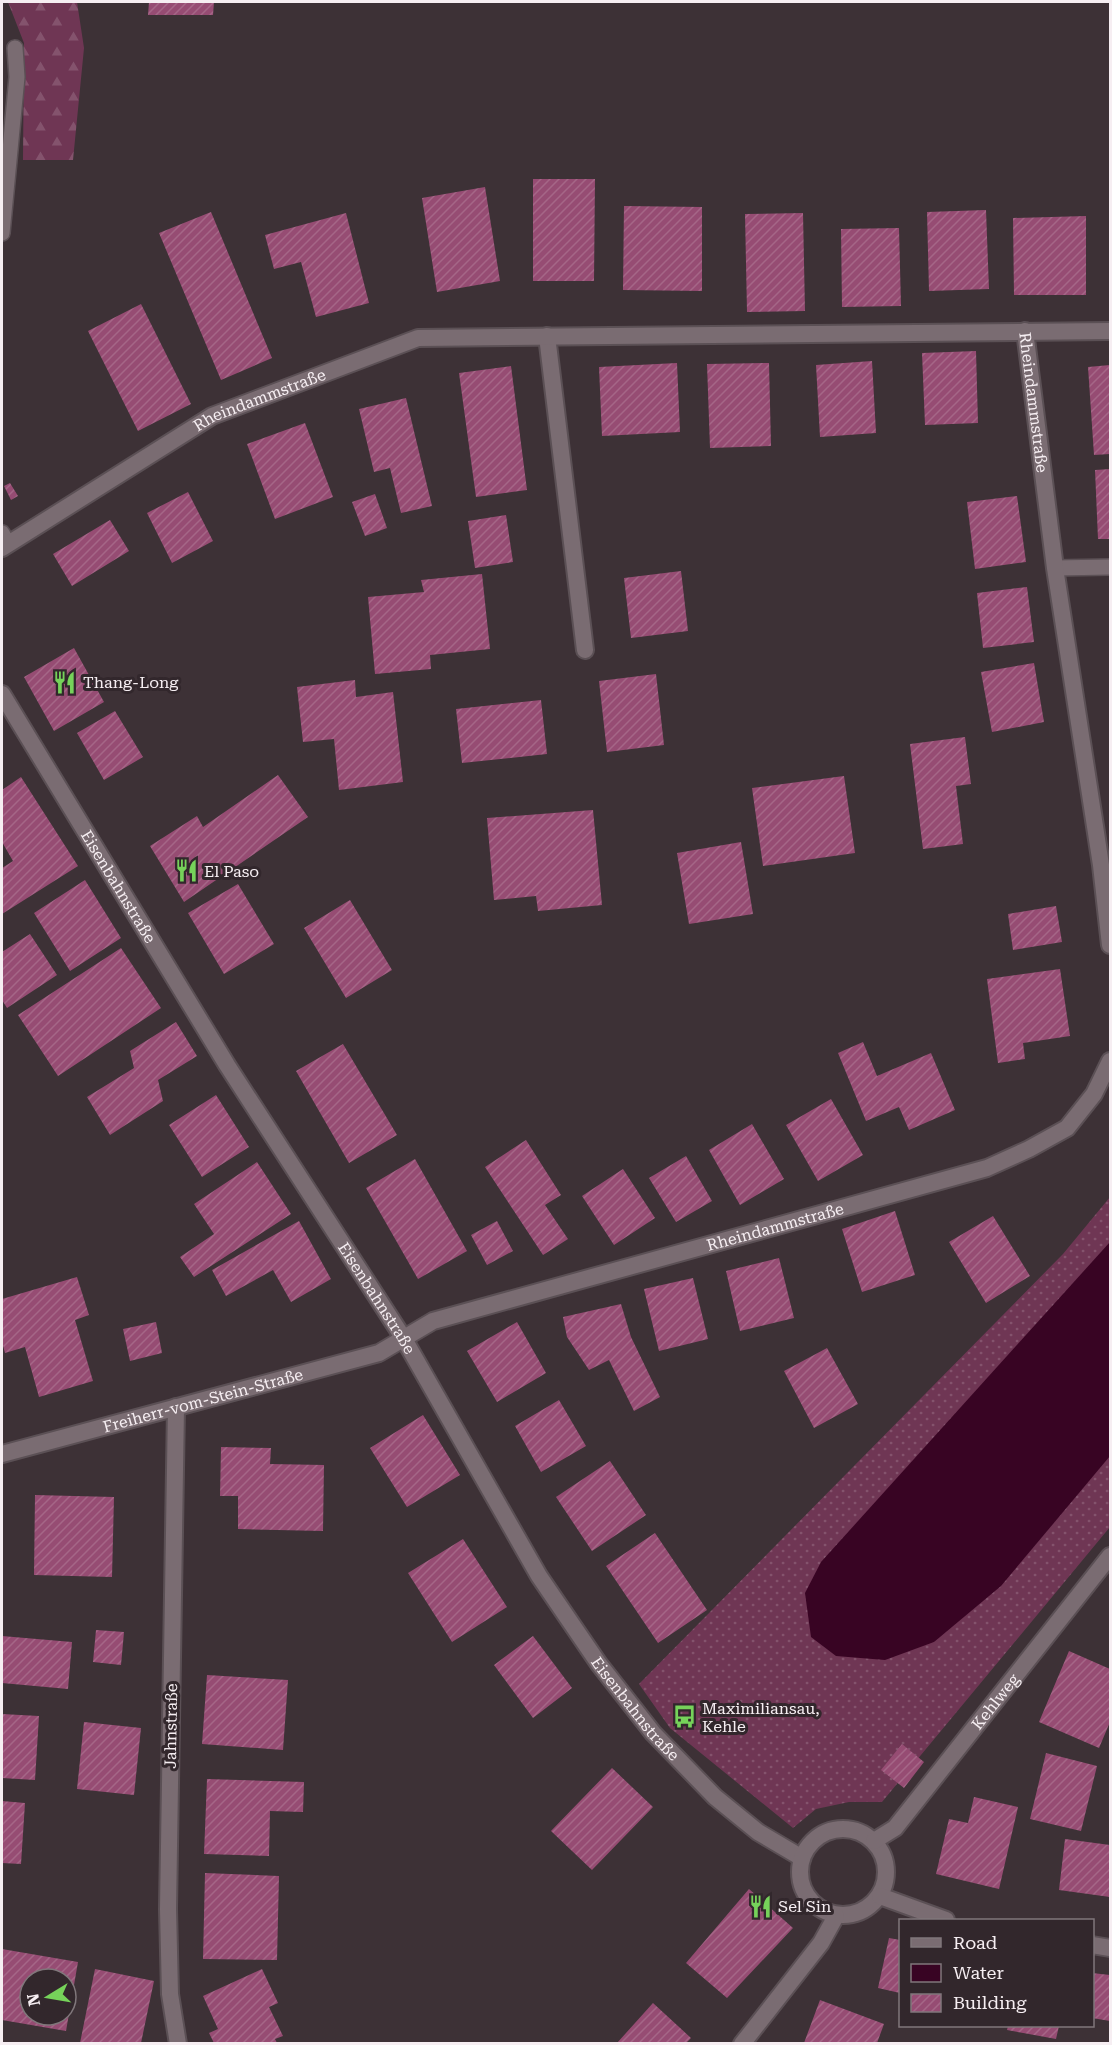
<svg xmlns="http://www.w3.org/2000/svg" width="1112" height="2045" font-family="'Roboto Serif',serif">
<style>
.grass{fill:url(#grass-dots)}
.forest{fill:url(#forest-firs)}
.water{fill:#380423}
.building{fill:url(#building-hatch);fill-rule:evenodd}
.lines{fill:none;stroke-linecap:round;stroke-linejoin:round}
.service-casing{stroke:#5b5055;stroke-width:18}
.minor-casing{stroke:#5b5055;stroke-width:20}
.service{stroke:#7a6c72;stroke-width:15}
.minor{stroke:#7a6c72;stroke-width:16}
.labels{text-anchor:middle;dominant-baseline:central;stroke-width:6;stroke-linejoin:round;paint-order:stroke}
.street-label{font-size:16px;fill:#f6eef2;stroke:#32272c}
.poi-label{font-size:16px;fill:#f6eef2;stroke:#32272c;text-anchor:start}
</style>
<defs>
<pattern id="grass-dots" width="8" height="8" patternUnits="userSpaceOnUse" patternTransform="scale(1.5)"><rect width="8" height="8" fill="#6f3654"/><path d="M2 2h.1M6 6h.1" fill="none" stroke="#84536d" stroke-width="1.8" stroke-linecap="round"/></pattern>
<pattern id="forest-firs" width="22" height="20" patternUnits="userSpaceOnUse" patternTransform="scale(1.5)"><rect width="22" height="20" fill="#6f3654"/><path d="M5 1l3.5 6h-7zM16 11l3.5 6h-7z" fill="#84536d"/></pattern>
<pattern id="building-hatch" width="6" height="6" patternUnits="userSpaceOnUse" patternTransform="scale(1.5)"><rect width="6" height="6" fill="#964c73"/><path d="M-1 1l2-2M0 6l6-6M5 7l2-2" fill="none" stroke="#a56687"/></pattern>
</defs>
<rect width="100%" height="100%" fill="#3d3136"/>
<path class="grass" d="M1110,1197V1527L882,1802H849L816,1809L793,1828L670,1728L639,1684L1063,1254Z"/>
<path class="forest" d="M8,2H77L84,48L73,160H23L24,43Z"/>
<path class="water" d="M1110,1242V1456L1001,1586L934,1642L885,1660L836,1656L811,1637L805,1593L821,1562Z"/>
<path class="building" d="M149,2H214L213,15H148Z
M533,179H595L594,281H533Z
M485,187L500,281L437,292L422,198Z
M624,206L702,207V291L623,290Z
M986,210L989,289L929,291L927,212Z
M211,212L272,358L221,380L159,233Z
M346,213L369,303L316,317L301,262L274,269L265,235Z
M803,213L805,311L747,312L745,214Z
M1086,216V295H1014L1013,218Z
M899,228L901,306L842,307L841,229Z
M141,304L191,404L138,431L88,331Z
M976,351L978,423L925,425L922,353Z
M872,361L876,433L820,437L816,365Z
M677,363L680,432L602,436L599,367Z
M769,363L771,446L710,448L707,364Z
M1110,365V454L1094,455L1088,367Z
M511,366L527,490L476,497L459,373Z
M406,398L432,506L401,513L390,468L374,472L359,409Z
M305,423L333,497L275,519L247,444Z
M1110,469V539H1098L1095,470Z
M10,483L18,496L11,500L4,486Z
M188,492L213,541L172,563L147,513Z
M375,494L387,528L365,536L352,502Z
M1017,496L1026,562L975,569L967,502Z
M506,515L513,562L475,568L468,521Z
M110,520L129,551L72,586L53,554Z
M681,571L688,631L631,638L624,578Z
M482,574L490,649L430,655L431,669L375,674L368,597L424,592L421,580Z
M1027,587L1034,642L983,648L977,593Z
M74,648L104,702L54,731L24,677Z
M1034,663L1044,722L992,732L981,672Z
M656,674L664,745L607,752L599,681Z
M355,680L356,697L393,692L403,782L339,790L334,739L303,742L297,687Z
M541,700L547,754L462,763L456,709Z
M115,711L143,757L104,780L77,733Z
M965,737L971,784L956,786L963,844L923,849L910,744Z
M278,775L308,817L184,902L150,846L197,816L203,827Z
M844,776L855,853L763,866L752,788Z
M21,777L78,866L2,914V868L13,861L2,842V790Z
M593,810L602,905L538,911L536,896L494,900L487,818Z
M741,842L753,914L689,924L677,853Z
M85,880L121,938L70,971L34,913Z
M238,884L274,944L224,974L188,913Z
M350,900L392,970L346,998L304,928Z
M1056,906L1062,942L1013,950L1008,914Z
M30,934L57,975L7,1008L2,1000V952Z
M121,948L161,1008L58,1076L18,1015Z
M1060,969L1070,1036L1023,1043L1025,1059L998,1063L987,979Z
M176,1022L197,1056L158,1080L163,1101L110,1135L87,1097L134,1068L130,1051Z
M863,1042L877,1076L931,1053L955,1110L909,1130L899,1107L866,1121L838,1053Z
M343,1044L397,1135L349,1163L296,1071Z
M216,1095L249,1147L202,1177L169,1125Z
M831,1099L863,1155L818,1181L786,1125Z
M752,1124L784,1179L740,1205L709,1150Z
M526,1140L561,1195L545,1205L568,1239L543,1255L485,1167Z
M686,1156L712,1201L676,1222L649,1178Z
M415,1159L467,1251L418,1279L366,1188Z
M257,1162L291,1214L194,1277L180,1257L214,1234L194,1204Z
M623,1169L655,1218L614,1245L582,1196Z
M895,1211L915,1275L862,1292L842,1229Z
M993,1216L1030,1276L986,1303L949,1242Z
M299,1221L331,1279L291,1302L273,1270L226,1296L212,1270Z
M497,1221L513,1251L487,1265L471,1235Z
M779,1258L794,1318L740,1331L726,1271Z
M77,1277L89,1315L75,1320L93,1381L39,1397L25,1347L5,1353L2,1342V1299Z
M693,1278L708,1339L659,1351L644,1289Z
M621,1304L631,1337L660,1397L634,1411L609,1360L589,1370L567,1337L563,1317Z
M156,1322L162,1353L130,1361L123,1329Z
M517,1322L546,1373L497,1402L467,1351Z
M827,1348L858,1404L814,1428L784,1371Z
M559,1400L586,1446L541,1472L515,1426Z
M423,1415L460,1475L407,1507L370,1448Z
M221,1447L271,1448L270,1464L324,1465L323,1531L238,1529V1496H220Z
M610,1461L646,1515L592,1551L556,1497Z
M35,1495L114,1497L112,1577L34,1575Z
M655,1533L707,1610L658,1643L606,1566Z
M463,1539L507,1607L452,1642L408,1573Z
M96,1630L124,1632L121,1665L93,1662Z
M2,1636L72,1642L68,1689L2,1683Z
M533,1636L572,1688L533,1718L494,1665Z
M1069,1651L1110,1669V1722L1099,1748L1039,1722Z
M207,1675L288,1680L283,1750L202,1744Z
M2,1714L39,1716L35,1780L2,1778Z
M84,1722L141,1728L134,1795L77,1789Z
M902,1744L924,1762L904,1788L881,1770Z
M1046,1753L1097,1766L1081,1831L1030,1819Z
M612,1768L653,1807L592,1870L551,1831Z
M207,1779L304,1782L303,1812L270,1811L269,1856L204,1854Z
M974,1797L1018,1807L999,1889L936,1874L949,1819L968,1823Z
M2,1801L25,1803L21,1864L2,1863Z
M1065,1839L1110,1845V1897L1059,1890Z
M205,1873L279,1876L277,1960L203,1959Z
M749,1889L793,1928L727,1998L686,1963Z
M889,1938L900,1940V1993L878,1988Z
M2,1949L78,1962L66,2031L2,2020ZM30,1979H66V2015H30Z
M95,1969L154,1981L141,2043H80Z
M262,1969L278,2003L269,2007L283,2036L275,2039L277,2043H214L209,2033L218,2029L203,1996Z
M1092,1973L1110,1975V2021L1092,2018Z
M820,2000L884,2024L877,2043H804Z
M653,2003L691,2038L686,2043H617Z
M1008,2026H1059L1056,2039L1007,2030Z"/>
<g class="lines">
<defs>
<path id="service" d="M2,233L17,77L15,48
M2,533L8,544
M1055,568L1110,567"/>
<g id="minor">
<path id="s1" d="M1025,331L1055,568L1101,865L1110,945"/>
<path d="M547,336L585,650"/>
<path id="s2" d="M2,548L212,416L418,338L1110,331"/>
<path id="s3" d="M2,694L227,1065L404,1339L539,1576L599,1664L653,1733L715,1797L758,1832L802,1858"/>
<path d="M176,1407L168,1909L170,1994L178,2044"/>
<path id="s4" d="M2,1454L379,1353L433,1321L987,1168L1029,1149L1067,1128L1094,1094L1110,1061"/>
<circle cx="843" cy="1872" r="43"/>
<path id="s5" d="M874,1841L895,1828L1110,1556"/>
<path d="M880,1896L946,1920"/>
<path d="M1092,1945L1110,1948"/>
<path d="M742,2044L821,1943L836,1916"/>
</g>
</defs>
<use href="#service" class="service-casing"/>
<use href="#minor" class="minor-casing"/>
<use href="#service" class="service"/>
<use href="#minor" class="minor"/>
</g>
<defs>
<symbol id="restaurant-bare" viewBox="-9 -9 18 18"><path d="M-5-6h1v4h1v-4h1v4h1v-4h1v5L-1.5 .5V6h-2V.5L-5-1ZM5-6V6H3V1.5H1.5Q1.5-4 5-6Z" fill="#76d25a" stroke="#32272c" stroke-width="2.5" paint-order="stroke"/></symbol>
<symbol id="bus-bare" viewBox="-9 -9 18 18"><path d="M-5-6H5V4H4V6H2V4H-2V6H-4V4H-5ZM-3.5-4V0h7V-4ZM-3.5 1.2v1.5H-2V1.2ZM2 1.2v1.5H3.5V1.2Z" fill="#76d25a" stroke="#32272c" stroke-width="2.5" paint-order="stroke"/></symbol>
</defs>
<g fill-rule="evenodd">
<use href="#restaurant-bare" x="48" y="666" width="33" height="33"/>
<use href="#restaurant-bare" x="170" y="854" width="33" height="33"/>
<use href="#bus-bare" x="668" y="1700" width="33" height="33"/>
<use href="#restaurant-bare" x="744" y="1890" width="33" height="33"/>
</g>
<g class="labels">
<g class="street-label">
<text stroke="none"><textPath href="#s2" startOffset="298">Rheindammstraße</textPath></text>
<text stroke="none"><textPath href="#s1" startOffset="72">Rheindammstraße</textPath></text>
<text stroke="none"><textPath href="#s3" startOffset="225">Eisenbahnstraße</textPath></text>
<text stroke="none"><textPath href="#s4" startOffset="808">Rheindammstraße</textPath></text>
<text stroke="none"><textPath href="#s3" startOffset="711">Eisenbahnstraße</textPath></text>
<text stroke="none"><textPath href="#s4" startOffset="208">Freiherr-vom-Stein-Straße</textPath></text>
<text stroke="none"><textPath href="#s5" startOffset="186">Kehlweg</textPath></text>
<text stroke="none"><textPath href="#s3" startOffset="1197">Eisenbahnstraße</textPath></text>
<text transform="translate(171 1726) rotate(-89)">Jahnstraße</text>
</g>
<g class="poi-label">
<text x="83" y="682">Thang-Long</text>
<text x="204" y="871">El Paso</text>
<text x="702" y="1708">Maximiliansau,<tspan x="702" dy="18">Kehle</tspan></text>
<text x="778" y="1906">Sel Sin</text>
</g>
</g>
<rect width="1112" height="2045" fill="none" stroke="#f6eef2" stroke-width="6"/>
<rect x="899" y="1919" width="195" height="108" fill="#32272c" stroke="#80777b" stroke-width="1.5"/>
<rect x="911" y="1938" width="30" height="9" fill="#7a6c72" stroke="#80777b" stroke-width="1.5"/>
<text x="953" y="1949" font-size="18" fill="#f6eef2">Road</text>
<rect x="911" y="1964" width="30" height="18" fill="#380423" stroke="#80777b" stroke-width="1.5"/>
<text x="953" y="1979" font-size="18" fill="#f6eef2">Water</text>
<rect x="911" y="1994" width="30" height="18" fill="url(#building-hatch)" stroke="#80777b" stroke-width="1.5"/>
<text x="953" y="2009" font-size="18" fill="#f6eef2">Building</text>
<g transform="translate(48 1997) rotate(259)"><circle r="28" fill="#32272c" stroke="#80777b" stroke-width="1.5"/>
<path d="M0-4.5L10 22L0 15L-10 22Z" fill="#76d25a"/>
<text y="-9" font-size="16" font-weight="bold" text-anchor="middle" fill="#f6eef2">N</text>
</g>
</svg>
